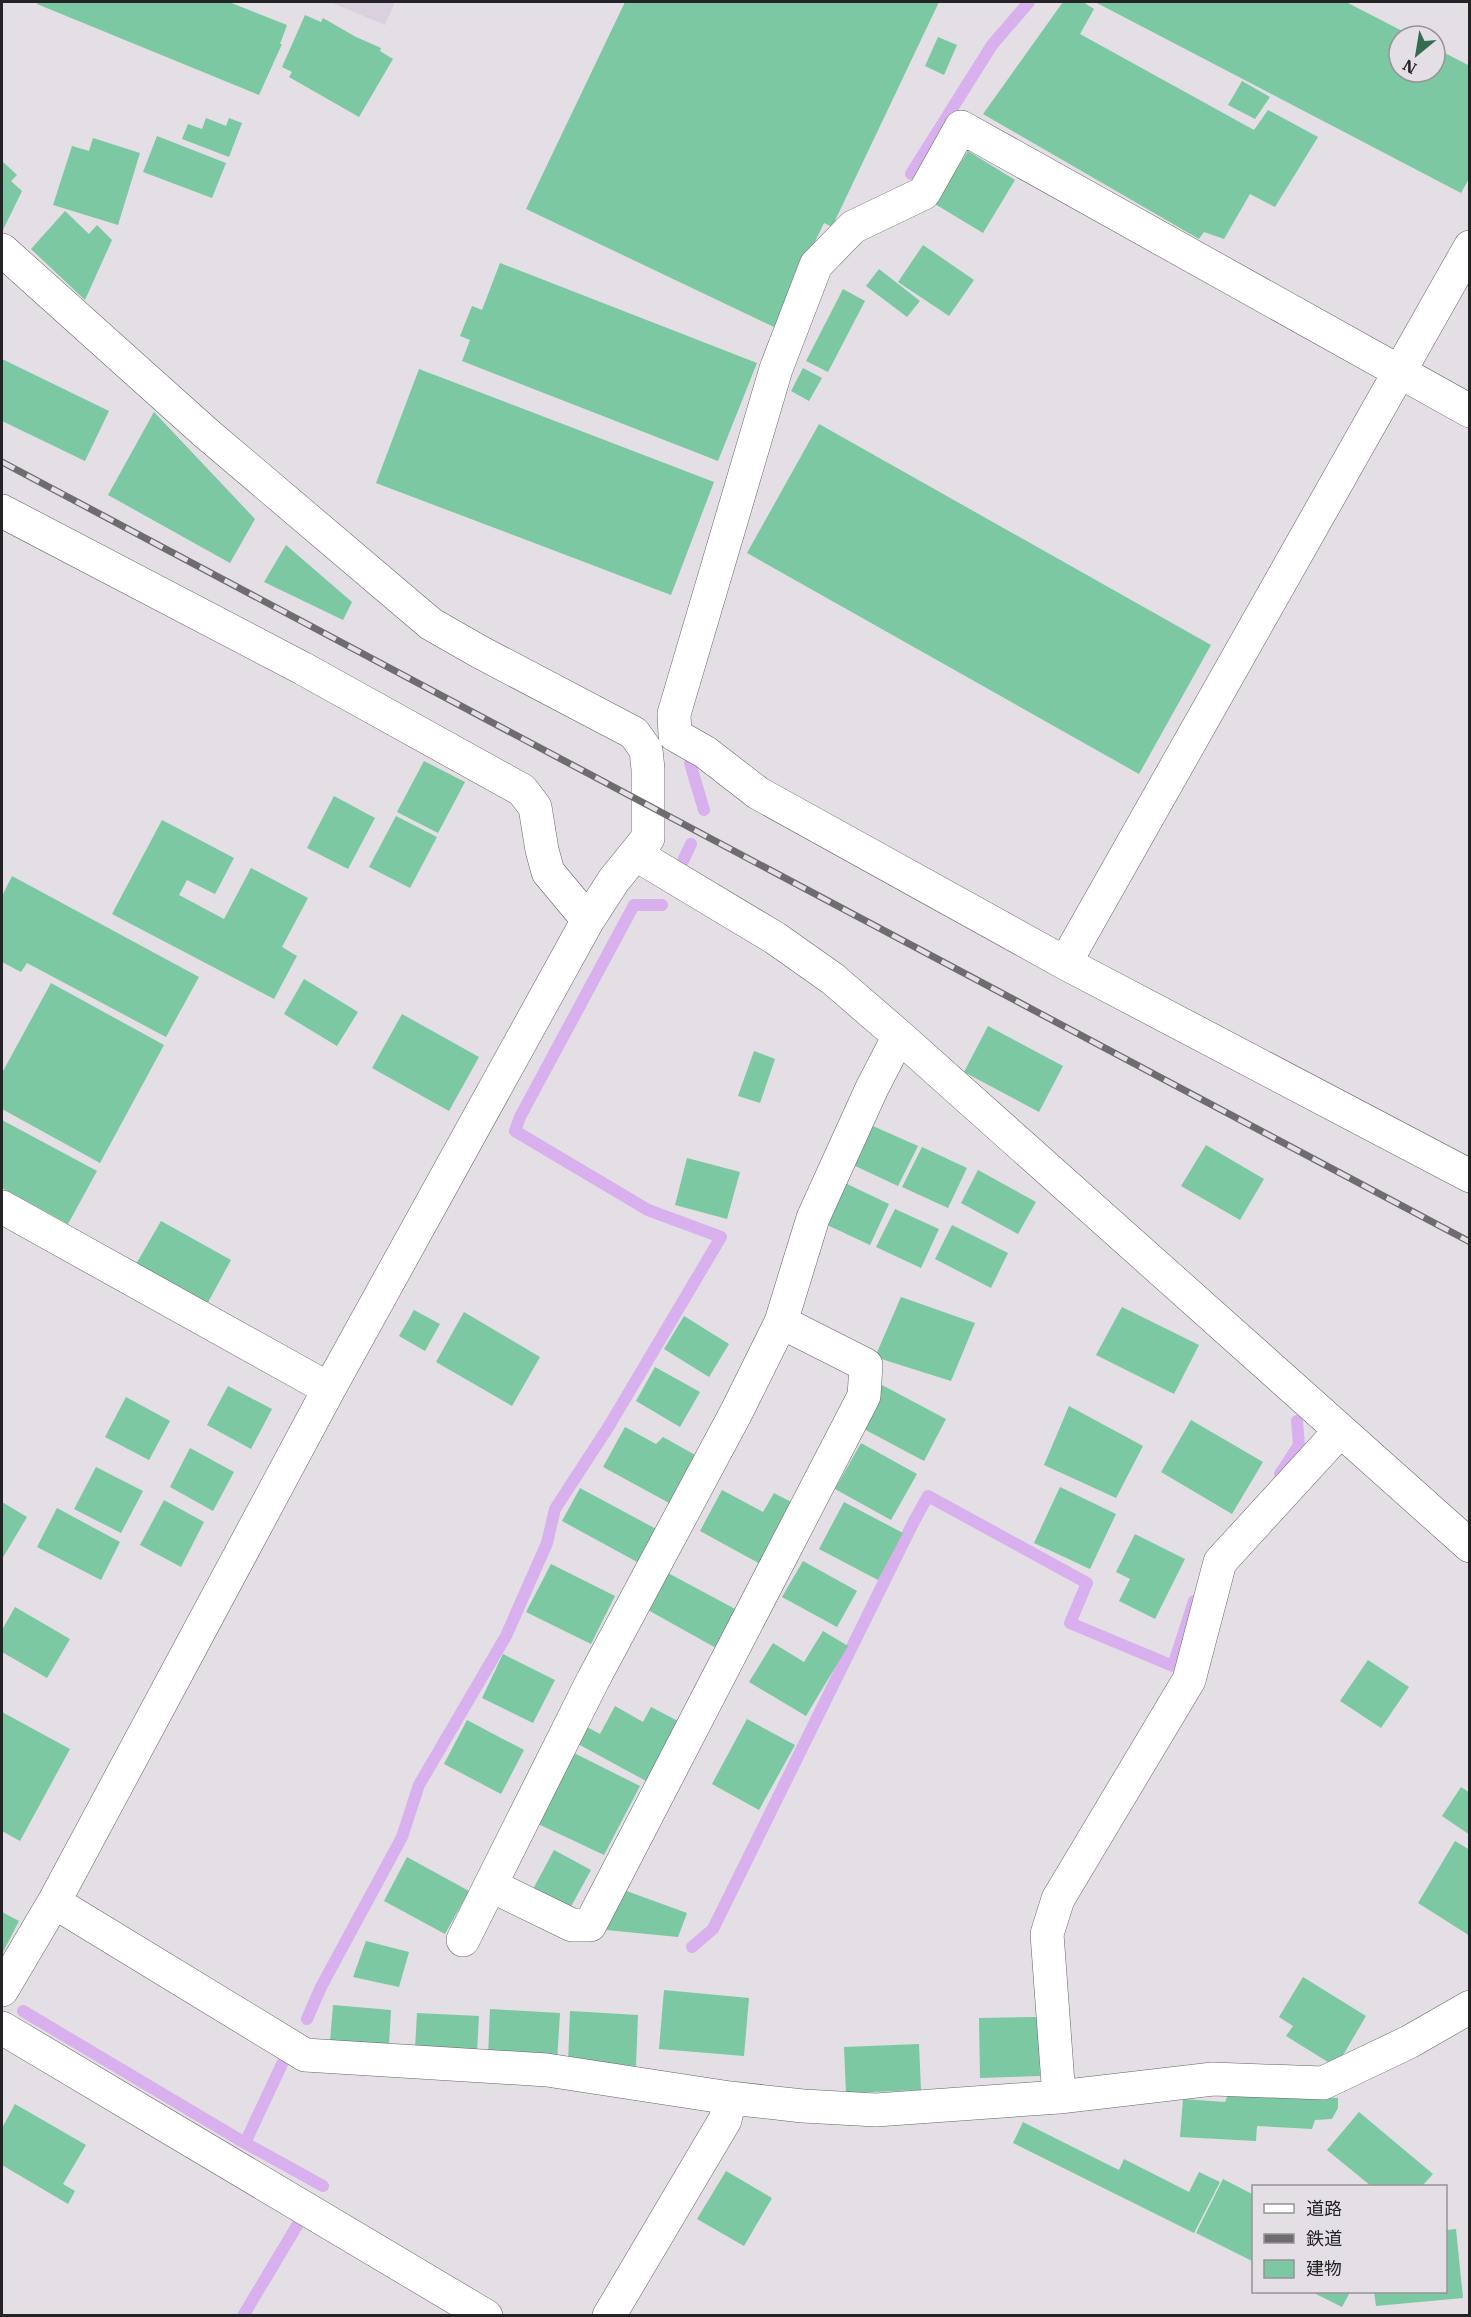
<svg xmlns="http://www.w3.org/2000/svg" width="1471" height="2317" font-family="'IBM Plex Serif','Noto Sans JP',serif">
<style>
.built{fill:#d9d1dd}
.lines{fill:none;stroke-linecap:round;stroke-linejoin:round}
.stream{stroke:#d8b0ed;stroke-width:12}
.building{fill:#7bc8a2}
.minor-casing{stroke:#666368;stroke-width:34}
.minor{stroke:#fff;stroke-width:33}
.rail-casing{stroke:#6e6c6f;stroke-width:7}
.rail{stroke:#e3dfe5;stroke-width:4.5;stroke-dasharray:14;stroke-linecap:butt}
</style>
<rect width="100%" height="100%" fill="#e3dfe5"/>
<path class="built" d="M330,2H395L385,25Z"/>
<g class="lines">
<path class="stream" d="M911,174L992,45L1029,2
M690,763L704,810
M683,861L691,844
M1280,1474L1299,1445L1297,1421
M692,1947L713,1929L913,1523L928,1496L1087,1583L1070,1623L1173,1666L1194,1601
M23,2011L245,2143L323,2186
M307,2019L321,1987L402,1837L419,1785L506,1636L547,1543L555,1509L609,1426L721,1237L648,1210L515,1131L520,1117L634,905H662
M245,2143L282,2064
M243,2316L298,2224"/>
</g>
<path class="building" d="M38,2H229L287,25L280,44H282L259,95L37,4Z
M625,2H939L832,227L824,223L774,327L526,209Z
M1063,2H1083L1094,9L1080,34L1254,130L1268,110L1318,137L1275,207L1250,194L1224,239L1204,232L1199,239L983,114Z
M1095,2H1346L1412,36H1399V72H1435V48L1470,66V177L1461,193Z
M305,15L321,22L323,18L356,37L381,48L380,51L393,59L359,117L289,77L292,72L282,67Z
M938,37L957,45L944,75L925,66Z
M1242,81L1270,97L1255,119L1228,105Z
M206,118L226,126L229,118L242,123L229,157L182,139L188,124L202,129Z
M157,136L226,163L212,198L143,172Z
M93,138L140,153L118,225L53,205L72,146L89,151Z
M968,151L1015,180L983,233L935,204Z
M2,161L17,175L11,181L22,191L2,232Z
M65,211L89,234L97,225L112,240L85,300L31,249Z
M923,245L974,280L949,316L898,282Z
M500,263L757,363L718,461L462,361L470,340L460,336L472,306L482,310Z
M879,269L920,301L907,317L866,286Z
M843,289L865,301L828,372L806,361Z
M2,359L109,411L85,461L2,421Z
M803,368L822,378L809,401L791,391Z
M419,369L714,482L671,595L376,483Z
M154,412L255,519L230,563L108,495Z
M819,424L1211,645L1139,774L747,553Z
M286,545L352,602L343,620L264,582Z
M424,761L465,782L438,833L397,812Z
M334,796L375,818L348,869L307,848Z
M396,816L437,837L410,888L369,867Z
M162,820L234,858L215,894L187,880L179,895L224,919L251,868L308,898L282,947L297,956L274,999L112,914Z
M12,876L199,977L166,1037L27,963L21,972L2,962V896Z
M304,979L358,1012L337,1046L284,1014Z
M51,983L164,1045L100,1163L2,1109V1073Z
M402,1014L479,1057L449,1111L372,1068Z
M988,1026L1063,1066L1039,1112L964,1072Z
M754,1051L775,1059L760,1103L738,1096Z
M2,1120L97,1171L68,1224L2,1188Z
M873,1126L918,1146L898,1186L853,1165Z
M1206,1145L1264,1179L1240,1220L1181,1186Z
M922,1147L967,1168L948,1208L902,1187Z
M687,1158L740,1172L727,1219L675,1205Z
M978,1170L1036,1202L1018,1234L961,1203Z
M845,1183L889,1204L870,1245L825,1224Z
M895,1209L939,1229L921,1268L876,1247Z
M161,1221L231,1260L206,1306L135,1266Z
M952,1225L1008,1253L991,1288L935,1259Z
M901,1297L975,1323L951,1381L875,1357Z
M1122,1307L1199,1345L1174,1394L1096,1355Z
M414,1310L440,1324L425,1351L399,1336Z
M464,1312L540,1357L512,1406L436,1362Z
M684,1316L729,1344L709,1377L664,1349Z
M655,1367L700,1392L680,1427L636,1401Z
M882,1385L946,1419L924,1461L860,1427Z
M228,1386L272,1409L251,1449L207,1425Z
M126,1397L170,1421L149,1460L105,1437Z
M1069,1406L1143,1446L1116,1498L1044,1465Z
M1191,1420L1263,1462L1232,1514L1161,1472Z
M625,1427L656,1444L663,1437L697,1456L671,1504L603,1467Z
M861,1443L917,1474L891,1520L835,1489Z
M190,1448L234,1472L213,1511L170,1487Z
M96,1467L143,1491L121,1533L74,1509Z
M1060,1487L1116,1514L1090,1569L1034,1543Z
M580,1488L658,1530L639,1563L562,1521Z
M722,1490L763,1512L774,1493L797,1505L764,1566L700,1531Z
M164,1500L204,1522L181,1567L140,1545Z
M2,1502L27,1517L2,1559Z
M844,1502L903,1533L878,1580L819,1549Z
M57,1508L120,1542L101,1580L37,1547Z
M1135,1534L1185,1559L1155,1619L1119,1601L1130,1579L1116,1572Z
M803,1561L857,1591L837,1627L782,1597Z
M551,1564L615,1596L591,1644L526,1612Z
M668,1573L737,1610L716,1648L648,1610Z
M15,1607L70,1639L47,1678L2,1652V1630Z
M823,1631L848,1646L806,1716L749,1682L773,1643L804,1662Z
M503,1654L555,1680L533,1723L482,1698Z
M1368,1660L1409,1687L1381,1728L1340,1701Z
M615,1706L643,1722L651,1707L678,1721L646,1781L578,1744L587,1727L600,1734Z
M2,1712L70,1749L20,1841L2,1831Z
M747,1719L795,1745L759,1810L712,1784Z
M467,1720L524,1750L501,1794L444,1764Z
M570,1751L640,1786L604,1855L534,1822Z
M1461,1787L1470,1793V1835L1442,1816Z
M1455,1841L1470,1850V1936L1418,1903Z
M554,1850L591,1870L568,1912L532,1891Z
M407,1857L469,1891L445,1934L384,1901Z
M621,1889L687,1913L678,1937L606,1930Z
M2,1912L19,1921L2,1954Z
M366,1941L409,1952L399,1987L353,1977Z
M1303,1977L1366,2016L1336,2067L1286,2036L1293,2026L1279,2017Z
M664,1990L749,1998L744,2056L659,2049Z
M333,2005L391,2010L389,2045L330,2042Z
M490,2009L560,2013L557,2061L488,2057Z
M570,2011L638,2015L636,2066L568,2063Z
M417,2013L479,2016L477,2052L415,2049Z
M1038,2017L1040,2076L980,2078L979,2018Z
M919,2044L921,2090L846,2093L844,2047Z
M1229,2092L1338,2098V2108L1332,2119L1315,2120L1312,2129L1257,2126L1256,2141L1180,2137L1183,2099L1225,2102Z
M15,2104L86,2145L63,2184L75,2191L68,2204L2,2165V2128Z
M1359,2112L1433,2174L1422,2186H1371L1327,2150Z
M1023,2122L1119,2170L1124,2159L1189,2192L1199,2172L1220,2182L1194,2233L1013,2143Z
M726,2171L772,2198L744,2246L697,2219Z
M1223,2179L1254,2195V2262L1196,2233Z
M1456,2229L1463,2298L1376,2306L1374,2292H1446V2230Z
M1312,2292H1350L1342,2307Z"/>
<g class="lines">
<defs>
<path id="minor" d="M2,250L206,433L431,624L480,652L634,733L646,750L648,769V838L614,880L588,920L329,1389L54,1902L2,1990
M2,511L302,668L522,790L535,807L542,850L548,872L588,920
M675,735L674,714L776,369L816,265L853,227L924,193L961,127L1470,411
M675,735L705,752L758,793L1065,963L1470,1176
M635,854L775,938L833,979L899,1036L1470,1546
M1065,963L1470,247
M2,1207L329,1389
M492,1886L572,1925H590L864,1396L866,1365L781,1322
M54,1902L305,2055L547,2070L730,2098L803,2106L876,2110L1059,2097L1213,2079L1323,2083L1409,2042L1470,2007
M463,1940L593,1680L737,1411L781,1322L813,1218L872,1088L899,1036
M2,2028L486,2316
M1059,2097L1047,1934L1058,1899L1189,1680L1220,1562L1340,1431
M609,2316L725,2120L730,2098"/>
</defs>
<use href="#minor" class="minor-casing"/>
<use href="#minor" class="minor"/>
<defs>
<path id="rail" d="M2,462L1470,1242"/>
</defs>
<use href="#rail" class="rail-casing"/>
<use href="#rail" class="rail"/>
</g>
<rect width="1471" height="2317" fill="none" stroke="#242325" stroke-width="6"/>
<rect x="1252" y="2185" width="195" height="108" fill="#e3dfe5" stroke="#979498" stroke-width="1.5"/>
<rect x="1264" y="2204" width="30" height="9" fill="#ffffff" stroke="#979498" stroke-width="1.5"/>
<text x="1306" y="2215" font-size="18" fill="#242325">道路</text>
<rect x="1264" y="2234" width="30" height="9" fill="#6e6c6f" stroke="#979498" stroke-width="1.5"/>
<text x="1306" y="2245" font-size="18" fill="#242325">鉄道</text>
<rect x="1264" y="2260" width="30" height="18" fill="#7bc8a2" stroke="#979498" stroke-width="1.5"/>
<text x="1306" y="2275" font-size="18" fill="#242325">建物</text>
<g transform="translate(1417 54) rotate(210)"><circle r="28" fill="#e3dfe5" stroke="#979498" stroke-width="1.5"/>
<path d="M0-4.5L10 22L0 15L-10 22Z" fill="#346b51"/>
<text y="-9" font-size="16" font-weight="bold" text-anchor="middle" fill="#242325">N</text>
</g>
</svg>
